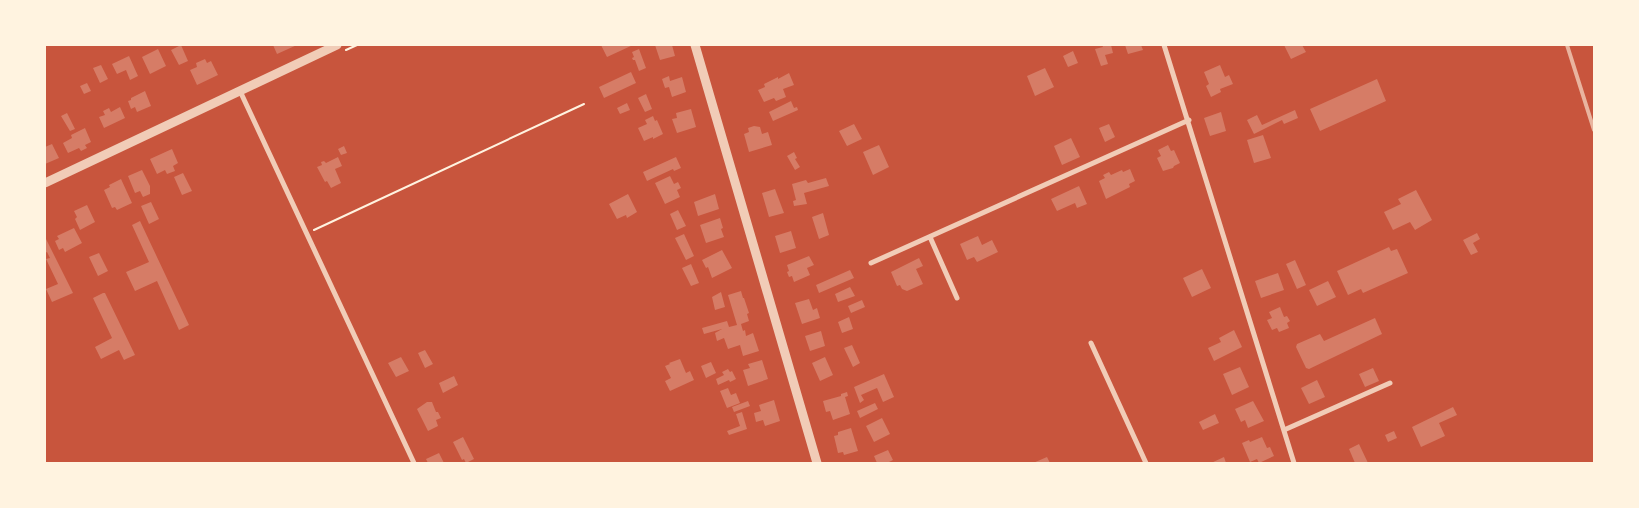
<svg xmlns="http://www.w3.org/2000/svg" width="1639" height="508" font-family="'Open Sans',sans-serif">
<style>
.building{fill:#d67c66}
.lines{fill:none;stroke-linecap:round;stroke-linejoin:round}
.path{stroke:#fff3e0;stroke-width:2}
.minor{stroke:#f1ccb7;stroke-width:5}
.tertiary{stroke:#f1ccb7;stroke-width:9}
.rail{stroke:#e9b49f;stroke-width:4}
</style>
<rect width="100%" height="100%" fill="#c8553d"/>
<path class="building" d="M181,45L188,61L179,65L171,50Z
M273,45H297L277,54Z
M601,45H633L607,57Z
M655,45H672L675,56L660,60Z
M1102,45H1111L1113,53L1105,55L1108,64L1101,66L1095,49L1103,47Z
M1125,45H1141L1143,50L1128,54Z
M1284,45H1302L1306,52L1291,59Z
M158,49L166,66L150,74L142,57Z
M639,49L646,68L639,71L635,60H633L632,58L634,57L632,52Z
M1073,51L1078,63L1068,67L1063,56Z
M129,56L138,76L130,80L126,70L117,74L112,64Z
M205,59L207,63L211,61L218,75L197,85L190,70L197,67L196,63Z
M101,65L108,79L100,83L93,68Z
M1220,65L1225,77L1229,75L1233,84L1220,89L1221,92L1211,97L1206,86L1209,84L1204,72Z
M1045,68L1054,87L1035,96L1027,76Z
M631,72L636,83L604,98L599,87Z
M789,73L794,85L783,89L786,97L776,101L774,98L764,102L758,90L765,87L764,84L778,77V79Z
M669,76L670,81L682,77L686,92L672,97L669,87L665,88L662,79Z
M1377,79L1386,101L1320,131L1310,109Z
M87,83L91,91L84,94L80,86Z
M145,91L151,106L137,112L135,107L131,109L128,101L131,100V98Z
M646,94L652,109L645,112L638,98Z
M791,101L794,108L797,107L798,110L773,121L769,112Z
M627,103L630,110L620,114L617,108Z
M120,107L125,118L104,128L99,117L105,115L103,111L109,108L111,112Z
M691,109L696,127L677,133L672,119L677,118L676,113Z
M1295,110L1298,118L1284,124L1282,120L1254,134L1247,120L1257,115L1262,125Z
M1221,112L1226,131L1210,136L1204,118Z
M67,113L75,129L70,131L61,116Z
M653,116L655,121L657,120L663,134L653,139V137L644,141L638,128L647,124L645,120Z
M854,124L862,139L847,146L839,131Z
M1109,124L1115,137L1105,142L1099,128Z
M754,126L760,127L762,134L768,132L772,145L749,152L744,134L749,132L748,128Z
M85,128L91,142L85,145L87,148L81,151L79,148L68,153L63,143L72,138L71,135Z
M1263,135L1271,158L1254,163L1247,140Z
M1071,138L1080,157L1062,165L1054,146Z
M52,144L59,158L45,164V147Z
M879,145L889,167L873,175L863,152Z
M1168,145L1171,151L1174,150L1180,163L1174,166L1173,168L1163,171L1157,158L1161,156L1158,150Z
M344,146L347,153L341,155L338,149Z
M172,149L178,163L173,166L175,171L167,174L165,170L157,174L150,159Z
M794,152L797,158L795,159L800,167L795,170L787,156Z
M338,157L342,166L335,169L341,183L331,188L327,181L325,182L317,167L322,165L321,162L324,161L326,163Z
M676,157L681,168L674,171L673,169L647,181L643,172Z
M1130,169L1135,181L1129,184L1130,187L1106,199L1099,181L1105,178L1103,175L1109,172L1111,175L1122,170L1123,172Z
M142,170L150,186V194L143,197L140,191L135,193L128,176Z
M183,173L192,191L182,195L174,177Z
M670,176L674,184L678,182L681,188L677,190L680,197L665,204L655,183Z
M826,178L829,186L804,193L807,204L794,206L793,201L796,200L792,184L806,180L808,183Z
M121,179L132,203L117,210L115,207L112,208L104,190L110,187L109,185Z
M1079,186L1087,204L1077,208L1075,203L1057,211L1051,199Z
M775,189L784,213L769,217L762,193Z
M1416,190L1432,220L1415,230L1410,222L1393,230L1384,212L1401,204L1398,199Z
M628,194L637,212L627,218L626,215L617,219L609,204Z
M715,194L719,209L698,216L694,202Z
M151,202L159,219L149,224L141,206Z
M87,205L95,222L80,230L75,219L77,217L74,211Z
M678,210L686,226L677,230L670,214Z
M823,213L829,235L819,239L812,217Z
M720,218L723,228L721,229L724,237L706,243L700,225Z
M140,221L189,325L179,330L157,281L135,291L126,272L149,262L132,225Z
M74,228L82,243L65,252L63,248L59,250L55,241L59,239L57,236Z
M791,231L796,248L780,253L775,236Z
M1477,233L1480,239L1473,243L1478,252L1471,255L1463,240Z
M684,234L694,256L686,260L675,238Z
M978,236L982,245L992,240L998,252L977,262L974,257L967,260L960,244Z
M45,237L73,293L52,302L46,289L58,284L46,259L50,258L47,252L45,253Z
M1389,247L1391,251L1397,249L1408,273L1363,293L1361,289L1348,295L1337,271Z
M722,250L732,268L712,278L708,267L706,268L702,260Z
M99,253L108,271L98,276L89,257Z
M809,256L814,265L807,268L810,275L794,282L792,276L789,277L787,272L789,271L787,265Z
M919,258L923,266L916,269L923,284L907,291L902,289L900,285L897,286L891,272Z
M1295,260L1306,285L1297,289L1286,264Z
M691,264L699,283L691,286L682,268Z
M1202,269L1211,288L1192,297L1183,278Z
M850,270L854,278L819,293L816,285Z
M1278,273L1284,290L1261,298L1255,281Z
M1328,281L1336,297L1317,306L1309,290Z
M850,287L855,296L838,302L835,294Z
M741,291L743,298H744L749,313L747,314L749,321L741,324L743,331L745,330L746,336L753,333L759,351L743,356L740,345L728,349L724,338L717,341L715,333L722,329L704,334L702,328L727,321L729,327L737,325L728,295Z
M721,292L725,307L715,310L712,297Z
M103,293H105L135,355L126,359L124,360L119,350L101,359L95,347L112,338L93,298Z
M809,299L813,310L817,308L820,318L802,324L795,303Z
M862,300L865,307L851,313L848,306Z
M1280,307L1284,317L1287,316L1290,321L1287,323L1289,328L1279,332L1277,328L1272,330L1267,320L1272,318L1269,312Z
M849,317L853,329L842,333L838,322Z
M1375,318L1382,334L1309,369L1306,368L1296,347L1297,344L1320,334L1324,341Z
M1234,330L1242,347L1214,361L1208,348L1221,342L1219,338Z
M821,331L825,346L810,351L805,336Z
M852,345L860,363L853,367L844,348Z
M425,350L433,364L425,368L418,353Z
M401,357L409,371L396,377L388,363Z
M825,357L833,375L820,381L812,363Z
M680,359L686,373L690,371L694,380L670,391L665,381L671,378L665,366L670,364L669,363Z
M762,360L768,379L748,386L743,370L750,368L748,364Z
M711,362L716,373L706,378L701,366Z
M1240,367L1249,387L1232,395L1223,374Z
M1373,368L1379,381L1365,387L1359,374Z
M728,369L730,372L732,371L736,379L730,382L729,380L718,385L716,379L724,375L722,372Z
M884,374L894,397L883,402L877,388L861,395L864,400L860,403L854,387Z
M454,376L458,385L443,393L439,383Z
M1317,380L1325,397L1309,404L1301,388Z
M728,388L731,395L736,393L740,403L727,408L720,391Z
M847,392L848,396L845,397L850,414L833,420L830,411L826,412L823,401L841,396V394Z
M774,400L780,421L765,426L763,420L756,422L754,413L761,411L759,405Z
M748,401L750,406L734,412L732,407Z
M1253,401L1264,421L1248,428L1245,420L1241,422L1235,409Z
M427,402H432L436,412H438L441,418L436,420L438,426L428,431L417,409Z
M875,403L878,409L860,418L857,411Z
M1453,407L1457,415L1439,423L1445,436L1421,447L1412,427Z
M742,412L747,429L729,435L727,431L740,426L736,414Z
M1215,414L1219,423L1203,430L1199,422Z
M882,418L890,434L874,442L866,426Z
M851,428L858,451L844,455L843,452L838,453L834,436L838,435V432Z
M1394,431L1397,438L1388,442L1385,435Z
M463,437L474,459L466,463L464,459L462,460L453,442Z
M1262,437L1267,448L1270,447L1274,456L1259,463L1257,459L1250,462L1242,443L1249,440L1250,442Z
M1359,444L1368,463H1355L1349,449Z
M888,450L893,460L887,463H877L874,456Z
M439,453L444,463H428L426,459Z
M1047,457L1050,463H1033Z
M1224,457L1226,463H1211Z"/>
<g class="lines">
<path class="path" d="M346,50L357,45
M314,230L584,104"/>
<path class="minor" d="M1164,45L1294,463
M240,91L414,463
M930,237L957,298
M871,263L1189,120
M1091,343L1146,463
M1284,430L1390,383"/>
<path class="tertiary" d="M695,45L817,463
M45,183L337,45"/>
<path class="rail" d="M1567,45L1594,130"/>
</g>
<rect width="1639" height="508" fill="none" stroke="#fff3e0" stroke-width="92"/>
</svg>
